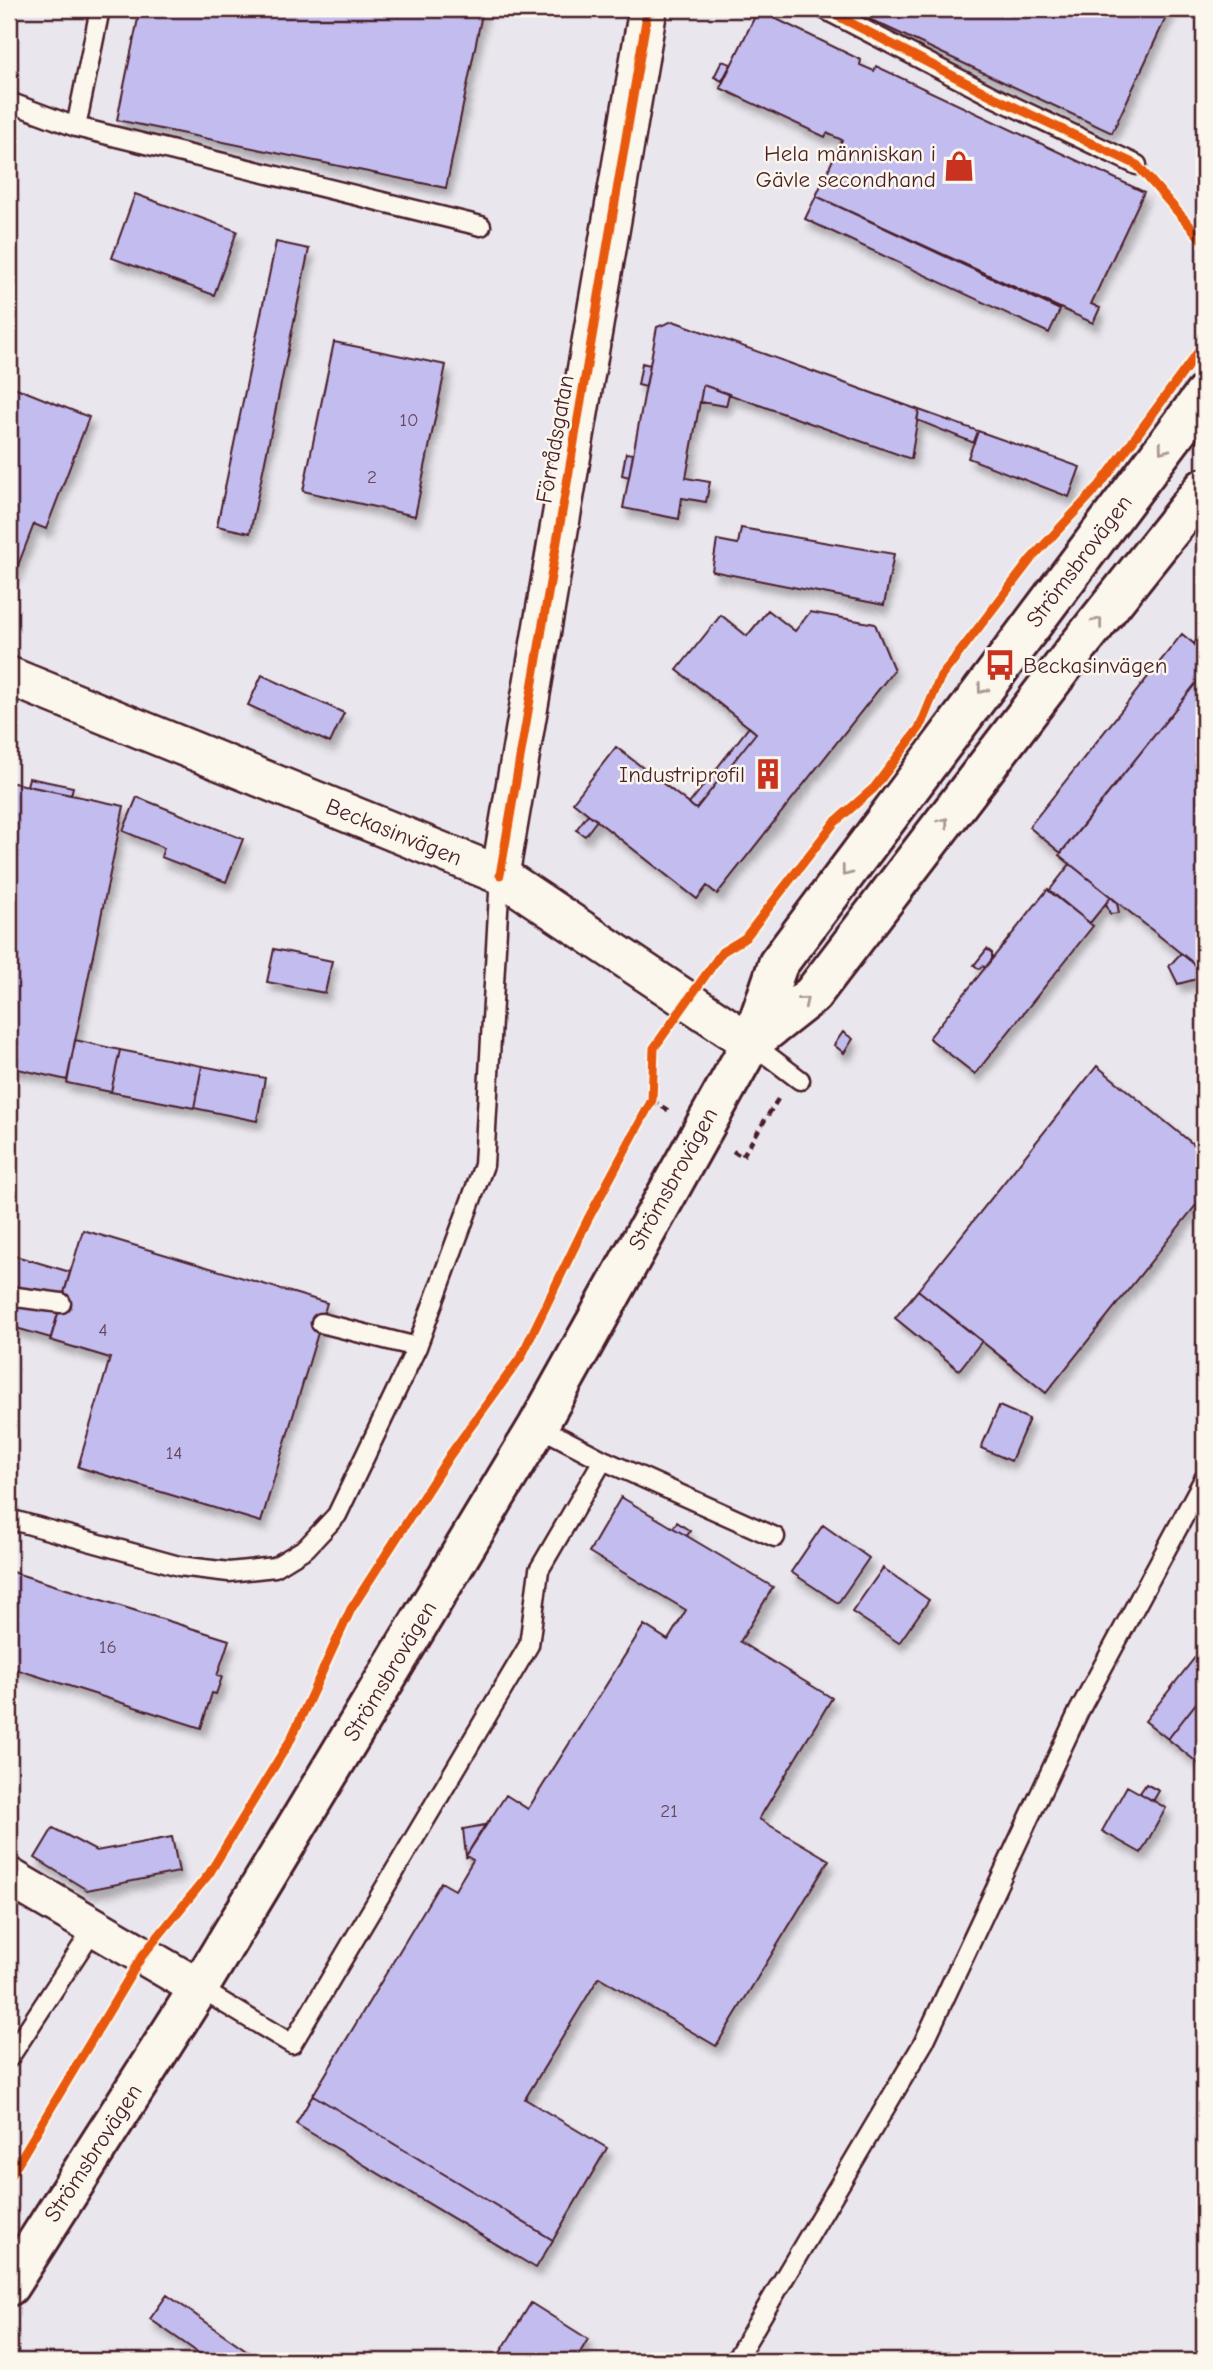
<svg xmlns="http://www.w3.org/2000/svg" width="1213" height="2370" font-family="'Comic Neue',sans-serif">
<style>
.built{fill:#eae6ed}
.building{fill:#c3bdef;stroke:#4a1f2b;stroke-width:2;filter:url(#shadow)}
.lines{fill:none;stroke-linecap:round;stroke-linejoin:round}
.service-casing{stroke:#4a1f2b;stroke-width:23}
.minor-casing{stroke:#4a1f2b;stroke-width:42}
.secondary-casing{stroke:#4a1f2b;stroke-width:44}
.path{stroke:#4a1f2b;stroke-width:4.5;stroke-dasharray:7 5;stroke-linecap:butt}
.service{stroke:#fbf7ec;stroke-width:18}
.minor{stroke:#fbf7ec;stroke-width:37}
.secondary{stroke:#fbf7ec;stroke-width:38}
.cycleway-casing{stroke:#fbf7ec;stroke-width:13}
.cycleway{stroke:#e8590c;stroke-width:9}
.oneway{stroke:#ab9695}
.labels{text-anchor:middle;dominant-baseline:central;stroke-width:5;stroke-linejoin:round;paint-order:stroke}
.number-label{font-size:19px;fill:#68465c}
.poi-label{font-size:23px;fill:#4a1f2b;stroke:#fbf7ec;text-anchor:end}
.street-label{font-size:23px;fill:#4a1f2b;stroke:#fbf7ec}
</style>
<defs>
<filter id="shadow"><feDropShadow dx="4.5" dy="8" stdDeviation="3.5" flood-color="#0004"/></filter>
</defs>
<rect width="100%" height="100%" fill="#fbf7ec"/>
<filter id="ink" filterUnits="userSpaceOnUse"><feTurbulence type="fractalNoise" baseFrequency=".0143" numOctaves="2"/><feDisplacementMap in="SourceGraphic" scale="14" xChannelSelector="R" yChannelSelector="G"/><feConvolveMatrix kernelMatrix="1 2 1 2 8 2 1 2 1" color-interpolation-filters="sRGB"/></filter>
<g filter="url(#ink)">
<path class="built" d="M9,9H1204V2361H9Z"/>
<path class="building" d="M140,9H483L446,188L117,120Z
M848,9H1170L1112,133Z
M758,10L861,60L860,65L874,71L876,66L1144,192L1091,304L1100,308L1093,323L816,196L842,140L827,133L825,137L720,88Z
M722,61L731,64L722,81L714,77Z
M135,194L237,231L214,295L112,258Z
M816,196L1060,310L1049,333L805,219Z
M276,242L309,249L250,533L217,526Z
M673,321L919,410L911,459L703,385L686,478L710,482L706,502L682,498L679,519L623,508L657,327Z
M334,342L446,365L415,516L303,491Z
M642,363L650,365L646,387L638,385Z
M9,385L89,417L46,529L34,524L15,573L9,571Z
M703,385L729,394L726,406L700,402Z
M919,410L978,431L974,443L917,420Z
M978,431L1080,467L1069,497L968,458Z
M626,453L633,454L629,477L622,475Z
M741,528L894,554L884,605L712,571L717,540L738,544Z
M768,610L795,631L810,612L875,624L894,670L717,894L707,886L697,899L573,802L616,747L696,809L756,733L677,670L721,615L747,636Z
M1204,631V652L1194,644Z
M1182,634L1204,652V673L1061,853L1029,827Z
M1204,673V972L1059,855Z
M262,675L344,713L330,743L248,705Z
M749,727L756,733L696,809L689,804Z
M29,778L73,787L71,795L27,786Z
M9,782L124,806L67,1080L9,1067Z
M137,797L243,839L226,882L161,857L164,848L123,831Z
M588,814L597,820L585,836L576,830Z
M1070,864L1111,897L1090,923L1049,891Z
M1048,889L1093,926L975,1074L929,1038Z
M1111,897L1117,903L1119,913L1110,914L1106,903Z
M274,949L332,961L325,993L267,982Z
M987,949L992,953V959L985,968L983,966L979,969L974,965Z
M1181,953L1204,972V977L1178,984L1169,966Z
M843,1032L853,1039L844,1053L834,1045Z
M75,1040L120,1050L111,1092L67,1083Z
M120,1050L202,1066L194,1108L111,1092Z
M202,1066L265,1078L257,1121L194,1108Z
M1097,1066L1204,1153V1195L1046,1393L918,1290Z
M83,1230L327,1303L261,1522L78,1467L110,1358L50,1340Z
M9,1254L70,1272L51,1338L9,1326Z
M918,1290L982,1341L959,1370L895,1318Z
M999,1406L1029,1419L1011,1461L981,1448Z
M621,1497L773,1587L740,1642L832,1698L759,1819L829,1860L716,2046L599,1977L525,2099L607,2148L553,2240L313,2095L441,1882L455,1890L473,1860L466,1856L506,1795L528,1809L644,1625L668,1640L686,1610L589,1552Z
M677,1522L690,1531L687,1536L673,1528Z
M823,1525L869,1558L838,1603L791,1572Z
M883,1568L929,1600L899,1643L852,1612Z
M9,1571L229,1640L217,1676L222,1677L216,1694L212,1693L201,1728L9,1667Z
M1204,1646V1693L1168,1739L1145,1721Z
M1204,1693V1768L1168,1739Z
M1146,1784L1159,1791L1153,1801L1140,1793Z
M1127,1786L1166,1808L1141,1853L1102,1831Z
M485,1825L466,1856L463,1829Z
M53,1828L96,1851L172,1837L179,1872L87,1890L35,1858Z
M313,2095L553,2240L536,2268L296,2124Z
M167,2295L262,2361H210L150,2319Z
M531,2303L588,2339L575,2361H495Z"/>
<g class="lines">
<defs>
<path id="service" d="M824,9L994,97L1137,165
M9,102L76,127L481,226
M76,127L100,9
M751,1043L800,1080
M9,1296L61,1303
M321,1323L417,1347
M538,1426L603,1460L775,1537
M9,1519L179,1566L229,1572L275,1567L306,1548L337,1515L417,1347L484,1165L500,875
M199,1988L292,2044L529,1645L539,1570L603,1460
M9,2058L94,1928
M735,2361L924,2042L1079,1711L1204,1479"/>
<path id="minor" d="M9,676L500,875L751,1043
M500,875L648,9
M9,1877L199,1988"/>
<path id="secondary" d="M751,1043L812,995L1080,644L1204,488
M9,2286L199,1988L538,1426L751,1043L778,964L1204,395"/>
</defs>
<use href="#service" class="service-casing"/>
<use href="#minor" class="minor-casing"/>
<use href="#secondary" class="secondary-casing"/>
<path class="path" d="M652,1100L669,1111
M733,1151L742,1157L778,1099"/>
<use href="#service" class="service"/>
<use href="#minor" class="minor"/>
<use href="#secondary" class="secondary"/>
<defs>
<path id="cycleway" d="M824,9L994,97L1137,165L1204,242
M500,875L648,9
M9,2178L142,1956L209,1874L252,1803L291,1739L351,1609L450,1455L521,1357L588,1219L652,1100L654,1048L722,952L745,938L834,823L874,788L920,727L940,678L1031,559L1100,485L1204,344"/>
</defs>
<use href="#cycleway" class="cycleway-casing"/>
<use href="#cycleway" class="cycleway"/>
</g>
<defs><path id="oneway-chevron" d="M-2-3.5L2.5 0L-2 3.5" fill="none" stroke-width="1.6" stroke-linecap="round" stroke-linejoin="round" transform="scale(1.75)"/></defs>
<g class="oneway">
<use href="#oneway-chevron" transform="translate(1163 449) rotate(127)"/>
<use href="#oneway-chevron" transform="translate(1098 622) rotate(-52)"/>
<use href="#oneway-chevron" transform="translate(982 689) rotate(127)"/>
<use href="#oneway-chevron" transform="translate(944 822) rotate(-52)"/>
<use href="#oneway-chevron" transform="translate(846 872) rotate(127)"/>
<use href="#oneway-chevron" transform="translate(804 1001) rotate(-40)"/>
</g>
</g>
<defs>
<symbol id="shop-bare" viewBox="-9 -9 18 18"><path d="M-5-2.5h2.3a2.7 3.5 0 0 1 5.4 0H5L5.5 6h-11ZM-1.5-2.5h3a1.5 2.3 0 0 0-3 0Z" fill="#c8321e" stroke="#fbf7ec" stroke-width="2.5" paint-order="stroke"/></symbol>
<symbol id="bus-bare" viewBox="-9 -9 18 18"><path d="M-5-6H5V4H4V6H2V4H-2V6H-4V4H-5ZM-3.5-4V0h7V-4ZM-3.5 1.2v1.5H-2V1.2ZM2 1.2v1.5H3.5V1.2Z" fill="#c8321e" stroke="#fbf7ec" stroke-width="2.5" paint-order="stroke"/></symbol>
<symbol id="building-bare" viewBox="-9 -9 18 18"><path d="M-4-6H4V6H1V3H-1V6H-4ZM-2.5-4.3h1.7v1.8h-1.7ZM.8-4.3h1.7v1.8H.8ZM-2.5-1h1.7V.8h-1.7ZM.8-1h1.7V.8H.8Z" fill="#c8321e" stroke="#fbf7ec" stroke-width="2.5" paint-order="stroke"/></symbol>
</defs>
<g fill-rule="evenodd">
<use href="#shop-bare" x="937" y="144" width="44" height="44"/>
<use href="#bus-bare" x="978" y="643" width="44" height="44"/>
<use href="#building-bare" x="746" y="752" width="44" height="44"/>
</g>
<g class="labels">
<g class="number-label">
<text x="409" y="420">10</text>
<text x="372" y="477">2</text>
<text x="103" y="1330">4</text>
<text x="174" y="1453">14</text>
<text x="108" y="1647">16</text>
<text x="669" y="1811">21</text>
</g>
<g class="poi-label">
<text x="936" y="153">Hela människan i<tspan x="936" dy="26">Gävle secondhand</tspan></text>
<text x="1023" y="665" text-anchor="start">Beckasinvägen</text>
<text x="745" y="774">Industriprofil</text>
</g>
<g class="street-label">
<text transform="translate(555 439) rotate(-80)">Förrådsgatan</text>
<text transform="translate(1079 561) rotate(-53)">Strömsbrovägen</text>
<text transform="translate(394 832) rotate(22)">Beckasinvägen</text>
<text transform="translate(673 1179) rotate(-61)">Strömsbrovägen</text>
<text transform="translate(390 1671) rotate(-59)">Strömsbrovägen</text>
<text transform="translate(93 2153) rotate(-57)">Strömsbrovägen</text>
</g>
</g>
<rect width="1213" height="2370" fill="none" stroke="#fbf7ec" stroke-width="35"/>
<rect x="18" y="18" width="1178" height="2335" fill="none" stroke="#4a1f2b" stroke-width="2.5" filter="url(#ink)"/>
</svg>
